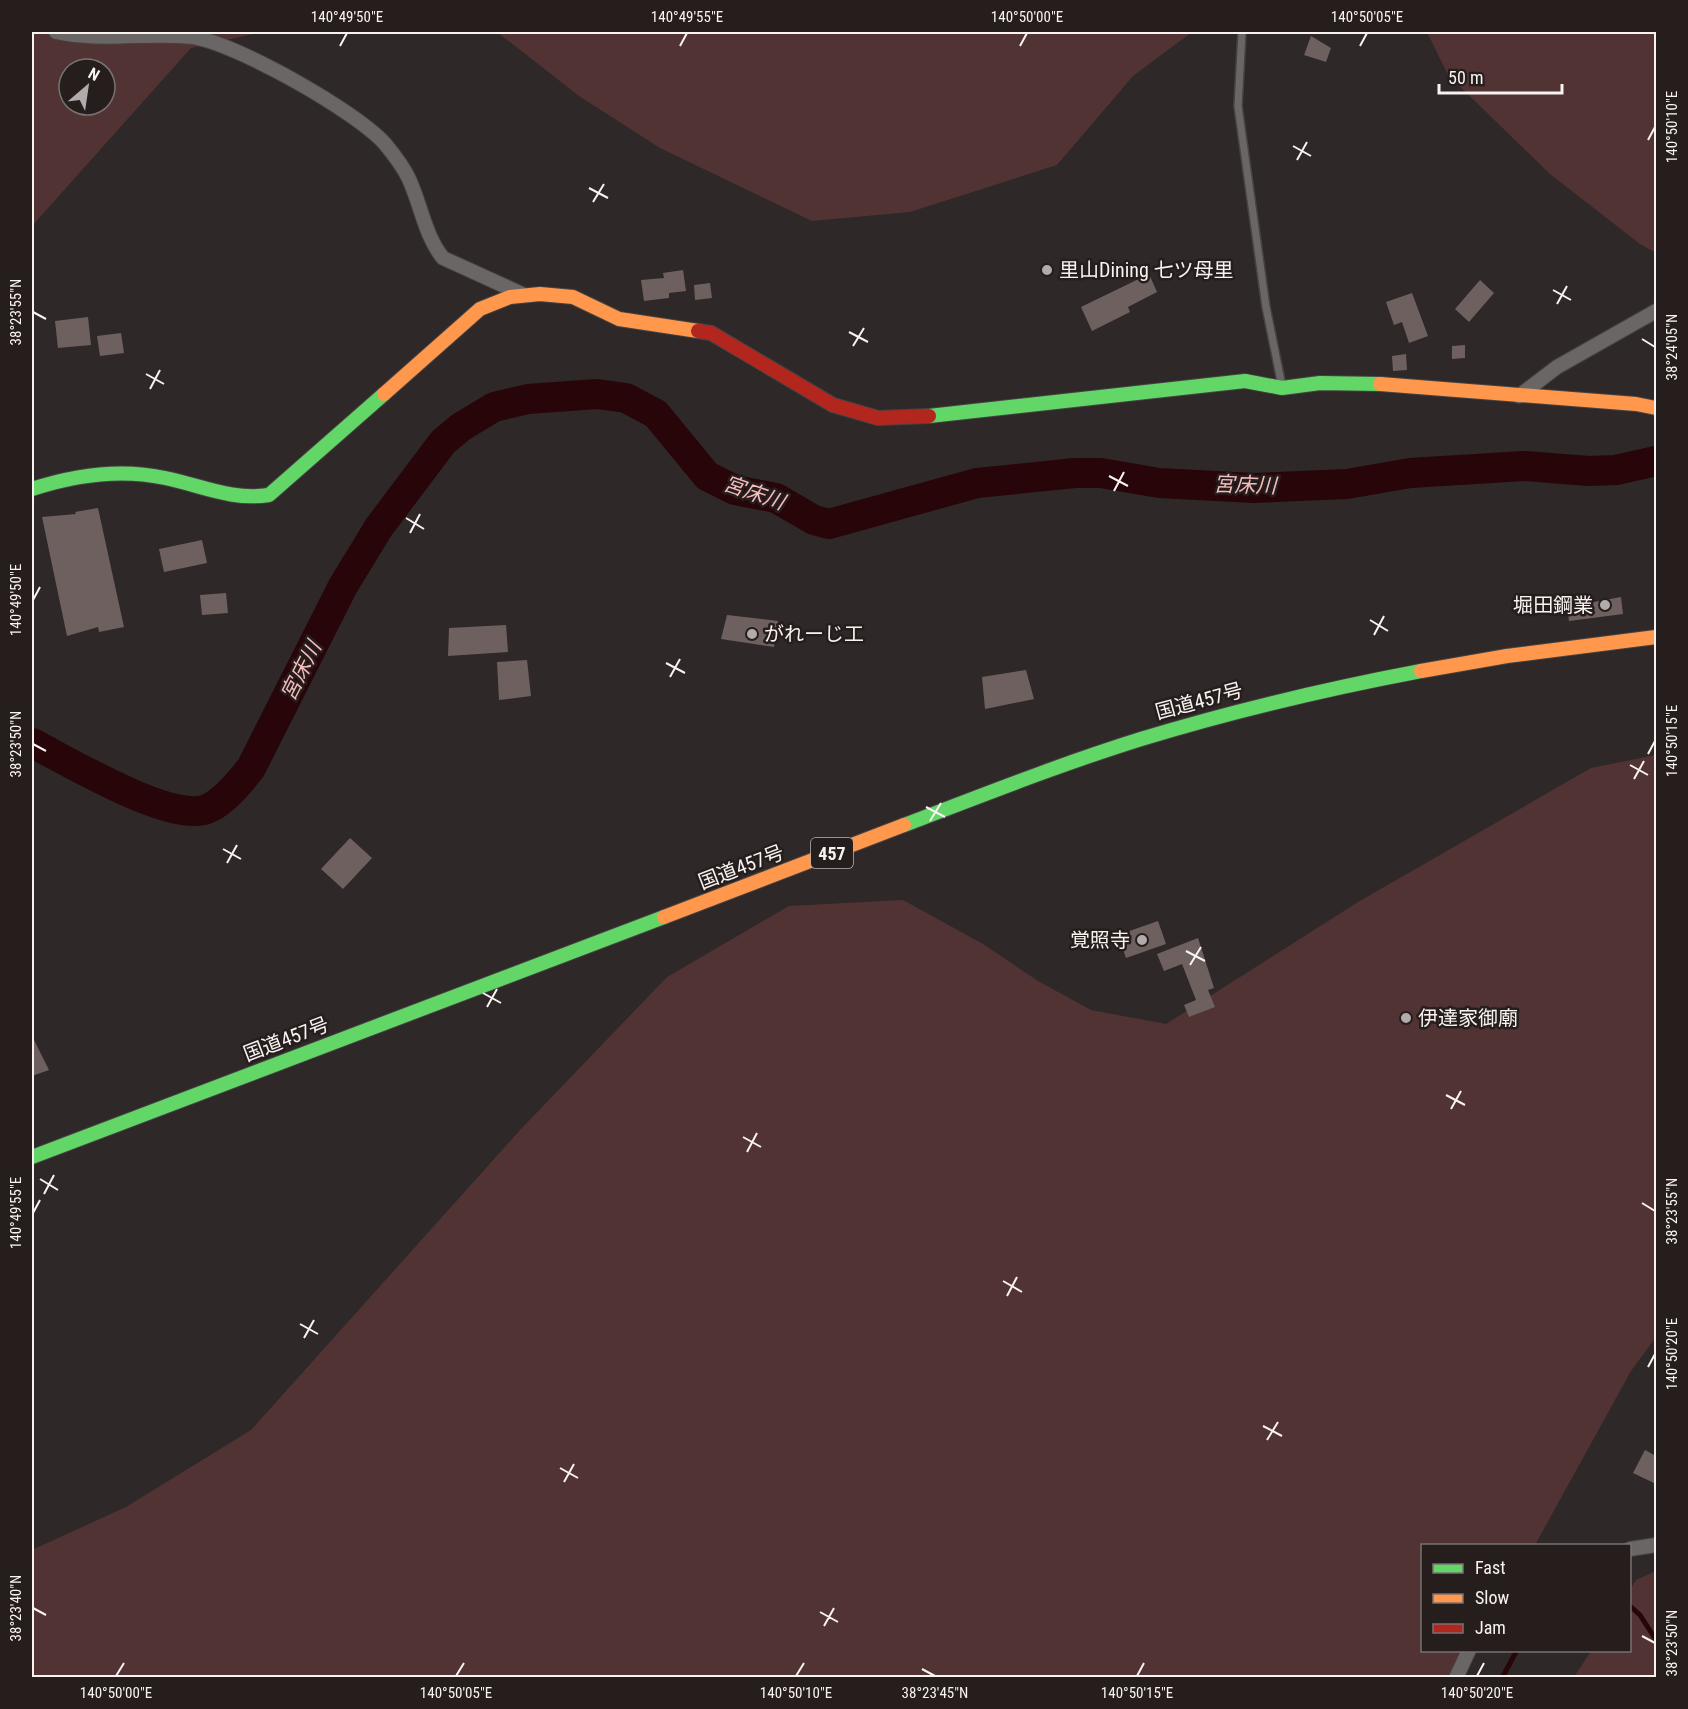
<svg xmlns="http://www.w3.org/2000/svg" width="1688" height="1709" font-family="'Roboto Condensed','Noto Sans JP',sans-serif">
<style>
.green{fill:#523333;fill-rule:evenodd}
.lines{fill:none;stroke-linecap:round;stroke-linejoin:round}
.stream{stroke:#270508;stroke-width:5}
.river{stroke:#270508;stroke-width:30}
.building{fill:#6f6060}
.lane-casing{stroke:#474342;stroke-width:10}
.street-casing{stroke:#474342;stroke-width:16}
.fast-casing{stroke:#474342;stroke-width:16}
.slow-casing{stroke:#474342;stroke-width:16}
.jam-casing{stroke:#474342;stroke-width:16}
.lane{stroke:#6a6666;stroke-width:7}
.street{stroke:#6a6666;stroke-width:14}
.fast{stroke:#63d668;stroke-width:14}
.slow{stroke:#ff974d;stroke-width:14}
.jam{stroke:#b3261e;stroke-width:14}
.ticks{fill:none;stroke:#f8f2f1;stroke-width:2}
.poi-dot{fill:#b1abab;stroke:#261d1d;stroke-width:2}
.labels{text-anchor:middle;dominant-baseline:central;stroke-width:5;stroke-linejoin:round;paint-order:stroke}
.shield{fill:#261d1d;stroke:#b9b2b1;stroke-width:1.5}
.shield-label{font-size:18px;font-weight:bold;fill:#f8f2f1}
.poi-label{font-size:20px;fill:#f8f2f1;stroke:#261d1d;text-anchor:start}
.street-label{font-size:20px;fill:#f8f2f1;stroke:#261d1d}
.water-label{font-size:21px;font-style:italic;fill:#f6bcbc;stroke:#261d1d}
.neatline{fill:none;stroke:#f8f2f1;stroke-width:2}
.ticks-label{font-size:15px;text-anchor:middle;fill:#f8f2f1}
</style>
<rect width="100%" height="100%" fill="#2e2828"/>
<path class="green" d="M32,32H262L191,48L32,226ZM69,69H105V105H69Z
M497,32H1192L1133,76L1057,165L910,212L812,221L660,148L579,96Z
M1427,32H1656V253L1640,244L1550,174L1448,75Z
M1656,755V1337L1631,1371L1535,1545L1422,1546V1650L1469,1651L1452,1677H32V1550L126,1507L251,1430L520,1130L667,977L789,906L903,900L983,944L1038,981L1091,1010L1166,1024L1358,902L1591,768Z
M1656,1571V1677H1574L1591,1651L1630,1650V1590L1636,1580Z"/>
<g class="lines">
<path class="stream" d="M1630,1606L1640,1615L1656,1640
M1502,1678L1517,1650"/>
<path class="river" d="M32,743C66,760 172,824 207,809C224,802 240,782 251,768L343,586L379,527L443,442L461,427L494,407L528,399L597,394L626,398L656,414L707,476L735,490L776,498L814,520L829,524L977,483L1075,473H1101L1159,483L1254,488L1347,484L1410,473L1524,466L1589,471L1616,470L1656,461"/>
</g>
<path class="building" d="M1311,36L1331,48L1326,62L1304,55Z
M683,270L686,291L669,293V298L644,301L641,280L664,278L663,273Z
M1149,274L1157,292L1128,307L1130,312L1092,331L1081,307Z
M1480,280L1494,293L1469,322L1455,309Z
M710,283L712,298L695,300L694,285Z
M1412,293L1428,336L1409,343L1402,322L1394,325L1386,302Z
M88,317L91,345L58,348L55,321Z
M121,333L124,353L100,356L97,336Z
M1465,345V358L1452,359V346Z
M1406,354L1407,370L1393,371L1392,356Z
M98,508L124,627L99,632L98,627L67,636L42,517L76,514L75,512Z
M202,540L207,563L164,572L159,549Z
M226,593L228,613L202,615L200,595Z
M1621,597L1623,614L1569,621L1567,607Z
M727,615L778,621L774,647L721,639Z
M506,625L508,652L448,656L449,628Z
M527,660L531,696L499,700L497,662Z
M1026,670L1034,699L985,709L982,677Z
M350,838L372,858L343,889L321,869Z
M1158,921L1166,944L1126,958L1118,935Z
M1198,938L1214,988L1208,990L1215,1007L1189,1017L1184,1005L1196,1000L1182,964L1164,971L1157,954Z
M32,1036L49,1070L32,1076Z
M1645,1450L1656,1456V1484L1633,1473Z"/>
<g class="lines">
<defs>
<path id="lane" d="M1242,32L1238,106L1266,307L1282,386"/>
<path id="street" d="M56,32C101,42 147,32 193,37C235,43 358,112 386,145C395,156 403,166 409,179C421,205 425,236 443,258L522,294
M1519,396L1557,367L1656,311
M1630,1549L1656,1545
M1456,1678L1469,1650"/>
<path id="fast" d="M929,416L1245,381L1282,388L1320,383L1380,384
M32,489C75,475 119,468 165,478C200,485 232,501 269,495L384,394
M904,825C983,795 1061,764 1141,739C1233,711 1326,689 1421,671
M32,1157L664,917"/>
<path id="slow" d="M1380,384L1636,404L1656,408
M384,394L480,309L510,297L540,294L573,297L619,319L698,331
M1421,671L1507,656L1656,637
M664,917L904,825"/>
<path id="jam" d="M698,331L711,333L833,405L878,418L929,416"/>
</defs>
<use href="#lane" class="lane-casing"/>
<use href="#street" class="street-casing"/>
<use href="#fast" class="fast-casing"/>
<use href="#slow" class="slow-casing"/>
<use href="#jam" class="jam-casing"/>
<use href="#lane" class="lane"/>
<use href="#street" class="street"/>
<use href="#fast" class="fast"/>
<use href="#slow" class="slow"/>
<use href="#jam" class="jam"/>
</g>
<path class="ticks" d="M340,46L347,33M680,46L687,33M1020,46L1027,33M1360,46L1367,33M1648,140L1655,127M1293,146L1311,156M1297,160L1307,142M589,188L608,198M593,202L604,184M1553,290L1571,300M1557,304L1567,286M33,312L46,319M849,332L868,342M1642,339L1655,347M853,346L864,328M146,374L164,384M150,389L160,370M1109,476L1128,486M1114,491L1124,472M406,518L424,529M410,533L420,514M33,600L40,587M1370,620L1388,631M1374,635L1384,616M666,663L685,673M670,677L680,659M33,744L46,751M1648,754L1655,741M1630,765L1648,775M1634,779L1644,761M926,807L945,817M930,821L941,803M223,849L241,859M227,863L237,845M1186,951L1205,961M1190,965L1201,947M483,993L501,1003M487,1007L497,989M1446,1095L1465,1105M1451,1109L1461,1091M743,1137L761,1147M747,1152L757,1133M40,1179L58,1190M44,1194L54,1175M1642,1203L1655,1211M33,1213L40,1200M1003,1281L1022,1292M1007,1296L1017,1277M300,1324L318,1334M304,1338L314,1320M1648,1367L1655,1354M1263,1426L1282,1436M1267,1440L1278,1422M560,1468L578,1478M564,1482L574,1464M33,1608L46,1615M820,1612L838,1622M824,1626L834,1608M1642,1636L1655,1643M922,1669L935,1676M116,1676L124,1663M456,1676L464,1663M796,1676L804,1663M1137,1676L1144,1663M1477,1676L1484,1663"/>
<g class="poi-dot">
<circle cx="1047" cy="270" r="6"/>
<circle cx="1605" cy="605" r="6"/>
<circle cx="752" cy="634" r="6"/>
<circle cx="1142" cy="940" r="6"/>
<circle cx="1406" cy="1018" r="6"/>
</g>
<g class="labels">
<rect class="shield" x="811" y="838" width="42" height="30" rx="4.5"/>
<g class="shield-label">
<text x="832" y="853">457</text>
</g>
<g class="poi-label">
<text x="1059" y="270">里山Dining 七ツ母里</text>
<text x="1593" y="605" text-anchor="end">堀田鋼業</text>
<text x="764" y="634">がれーじ工</text>
<text x="1130" y="940" text-anchor="end">覚照寺</text>
<text x="1418" y="1018">伊達家御廟</text>
</g>
<g class="street-label">
<text transform="translate(1199 701) rotate(-15)">国道457号</text>
<text transform="translate(741 867) rotate(-21)">国道457号</text>
<text transform="translate(286 1039) rotate(-21)">国道457号</text>
</g>
<g class="water-label">
<text transform="translate(1245 485) rotate(2)">宮床川</text>
<text transform="translate(754 493) rotate(19)">宮床川</text>
<text transform="translate(301 671) rotate(-63)">宮床川</text>
</g>
</g>
<rect width="1688" height="1709" fill="none" stroke="#261d1d" stroke-width="66"/>
<rect x="1421" y="1544" width="210" height="108" fill="#261d1d" stroke="#7a7272" stroke-width="1.5"/>
<rect x="1433" y="1564" width="30" height="9" fill="#63d668" stroke="#7a7272" stroke-width="1.5"/>
<text x="1475" y="1574" font-size="18" fill="#f8f2f1">Fast</text>
<rect x="1433" y="1594" width="30" height="9" fill="#ff974d" stroke="#7a7272" stroke-width="1.5"/>
<text x="1475" y="1604" font-size="18" fill="#f8f2f1">Slow</text>
<rect x="1433" y="1624" width="30" height="9" fill="#b3261e" stroke="#7a7272" stroke-width="1.5"/>
<text x="1475" y="1634" font-size="18" fill="#f8f2f1">Jam</text>
<g transform="translate(87 87) rotate(29)"><circle r="28" fill="#261d1d" stroke="#7a7272" stroke-width="1.5"/>
<path d="M0-4.5L10 22L0 15L-10 22Z" fill="#b1abab"/>
<text y="-9" font-size="16" font-weight="bold" text-anchor="middle" fill="#f8f2f1">N</text>
</g>
<path d="M1439 84v9h123v-9" fill="none" stroke="#f8f2f1" stroke-width="3"/>
<text x="1448" y="84" font-size="18" fill="#f8f2f1" stroke="#261d1d" stroke-width="4.5" paint-order="stroke">50 m</text>
<rect x="33" y="33" width="1622" height="1643" class="neatline"/>
<g class="ticks-label">
<text x="347" y="22">140°49'50"E</text>
<text x="687" y="22">140°49'55"E</text>
<text x="1027" y="22">140°50'00"E</text>
<text x="1367" y="22">140°50'05"E</text>
<text transform="translate(1672 127) rotate(-90)" y="5">140°50'10"E</text>
<text transform="translate(16 312) rotate(-90)" y="5">38°23'55"N</text>
<text transform="translate(1672 347) rotate(-90)" y="5">38°24'05"N</text>
<text transform="translate(16 600) rotate(-90)" y="5">140°49'50"E</text>
<text transform="translate(1672 741) rotate(-90)" y="5">140°50'15"E</text>
<text transform="translate(16 744) rotate(-90)" y="5">38°23'50"N</text>
<text transform="translate(1672 1211) rotate(-90)" y="5">38°23'55"N</text>
<text transform="translate(16 1213) rotate(-90)" y="5">140°49'55"E</text>
<text transform="translate(1672 1354) rotate(-90)" y="5">140°50'20"E</text>
<text transform="translate(16 1608) rotate(-90)" y="5">38°23'40"N</text>
<text transform="translate(1672 1643) rotate(-90)" y="5">38°23'50"N</text>
<text x="116" y="1698">140°50'00"E</text>
<text x="456" y="1698">140°50'05"E</text>
<text x="796" y="1698">140°50'10"E</text>
<text x="935" y="1698">38°23'45"N</text>
<text x="1137" y="1698">140°50'15"E</text>
<text x="1477" y="1698">140°50'20"E</text>
</g>
</svg>
